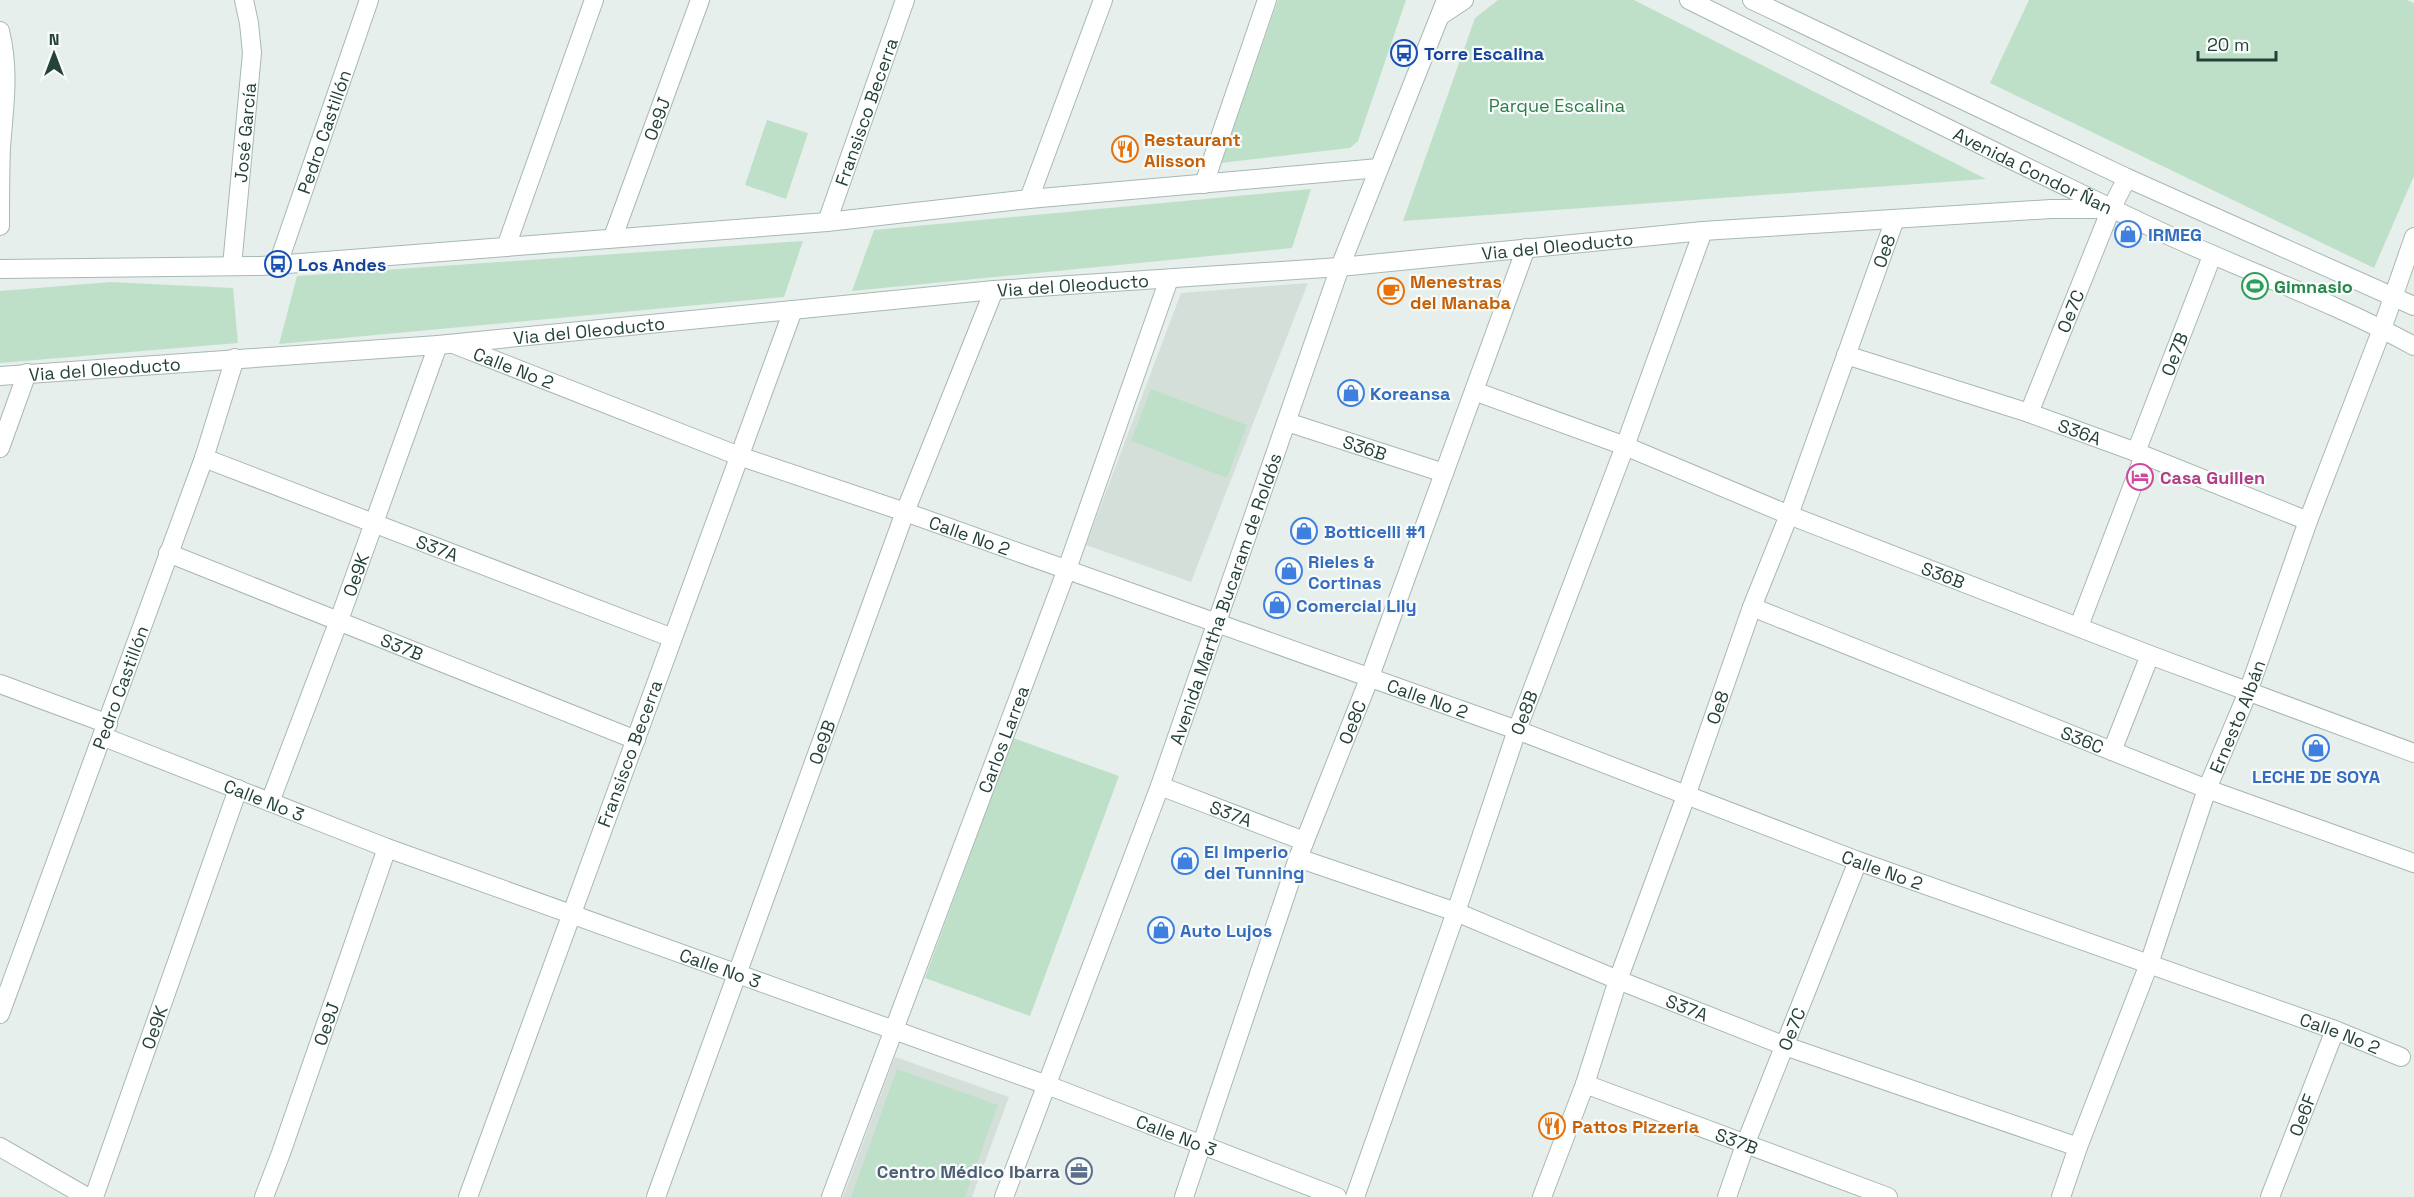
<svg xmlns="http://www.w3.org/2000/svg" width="2414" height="1197" font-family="'Space Grotesk',sans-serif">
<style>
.built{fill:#d4dfda}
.green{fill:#bfe0c8}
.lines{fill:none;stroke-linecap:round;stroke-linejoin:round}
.minor-casing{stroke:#a8b8b2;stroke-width:20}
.minor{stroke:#fff;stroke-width:18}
.labels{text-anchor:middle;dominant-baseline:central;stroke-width:4.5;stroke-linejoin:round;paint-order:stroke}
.transit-label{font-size:18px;font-weight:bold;fill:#164399;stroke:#f7fbf9;text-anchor:start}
.park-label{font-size:18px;fill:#2d7a4b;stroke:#f7fbf9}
.street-label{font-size:18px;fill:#24423a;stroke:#f7fbf9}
.food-label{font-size:18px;font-weight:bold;fill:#c56008;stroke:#f7fbf9;text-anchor:start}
.shop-label{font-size:18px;font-weight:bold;fill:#366cbe;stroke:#f7fbf9;text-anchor:start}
.leisure-label{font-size:18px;font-weight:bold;fill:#27864d;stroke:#f7fbf9;text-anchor:start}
.hotel-label{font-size:18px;font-weight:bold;fill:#b23c85;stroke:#f7fbf9;text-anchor:start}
.service-label{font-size:18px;font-weight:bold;fill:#4e5e75;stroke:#f7fbf9;text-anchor:end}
</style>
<rect width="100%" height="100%" fill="#e6efeb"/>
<path class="built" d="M1308,283L1191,582L1086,545L1181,293Z
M895,1057L1009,1097L972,1197H843Z"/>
<path class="green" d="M1278,0H1406L1358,141L1350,148L1221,163Z
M1498,0H1634L1986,179L1403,221L1475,18Z
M2029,0H2407L2414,3V176L2374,268L1990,83Z
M767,120L808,133L786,199L745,185Z
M1311,189L1292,248L852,291L874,230Z
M803,241L784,297L279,344L297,276Z
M111,282L233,288L238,343L0,363V291Z
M1151,389L1247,425L1227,478L1131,441Z
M1013,738L1119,776L1030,1016L925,978Z
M897,1069L998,1105L965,1197H851Z"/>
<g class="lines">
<defs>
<g id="minor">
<path id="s1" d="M1689,0C1845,77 2000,156 2157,230C2242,270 2332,301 2414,346"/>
<path d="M1752,0L2127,178L2414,306"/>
<path d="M1440,16L1464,0"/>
<path d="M0,31C10,71 4,107 1,147C0,173 0,200 0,226"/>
<path d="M1204,184L1267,0"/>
<path d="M1029,199L1103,0"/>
<path id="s2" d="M827,222L905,0"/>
<path id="s3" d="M613,237L700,0"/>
<path d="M506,247L594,0"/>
<path id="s4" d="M278,264L369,0"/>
<path id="s5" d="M232,266L252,53L249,23L244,0"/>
<path d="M0,269L261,266L827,222L1029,199L1379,168"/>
<path id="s6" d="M456,345L739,456L905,512L1517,730L1858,861L2335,1030L2401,1057"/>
<path id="s7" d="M1846,355L2029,413L2136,452L2308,521"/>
<path id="s8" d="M0,376L438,345L994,290L1340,267L1703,231L2051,209H2111"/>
<path id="s9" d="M1474,391L1625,446L1789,515L2150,655L2414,753"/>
<path id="s10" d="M2029,413L2111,209L2127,178"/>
<path id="s11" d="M1287,422L1444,473"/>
<path d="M0,448L27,373"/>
<path id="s12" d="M2136,452L2212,256"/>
<path id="s13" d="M204,458L670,637"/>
<path id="s14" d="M168,553L636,740"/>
<path id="s15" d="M1752,607L2207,789L2414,863"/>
<path d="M2079,626L2144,456"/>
<path d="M0,684L108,724"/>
<path id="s16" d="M104,737L387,848L1047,1085L1337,1197"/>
<path d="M2112,751L2150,655"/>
<path id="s17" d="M1160,786L1304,841"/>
<path id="s18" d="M270,802L338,623L438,345"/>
<path id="s19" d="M1298,858L1456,912L1618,980L1785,1046L2078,1147"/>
<path id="s20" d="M0,1014L204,458L235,358"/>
<path id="s21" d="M1585,1084L1888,1197"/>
<path d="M0,1147L87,1197"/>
<path id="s22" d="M94,1197L238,789"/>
<path id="s23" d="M264,1197L281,1153L387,848"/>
<path id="s24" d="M468,1197C574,900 684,605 793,310"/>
<path id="s25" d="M656,1197L905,512L994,290"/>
<path id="s26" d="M831,1197L1067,569L1169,279"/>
<path id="s27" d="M1004,1197L1160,786L1340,267L1446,0"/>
<path id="s28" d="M1184,1197L1298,858L1369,679L1526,248"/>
<path id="s29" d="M1355,1197L1456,912L1517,730L1625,446L1703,231"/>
<path id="s30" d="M1542,1197L1585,1084L1618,980L1686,796L1752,607L1789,515L1895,219"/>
<path id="s31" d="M1727,1197L1745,1145L1858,861"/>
<path id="s32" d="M2061,1197L2078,1147L2149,964L2207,789L2248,692L2308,521L2382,329L2414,237"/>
<path id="s33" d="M2270,1197L2335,1030"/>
</g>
</defs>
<use href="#minor" class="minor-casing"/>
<use href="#minor" class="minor"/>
</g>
<defs>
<symbol id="bus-ring" viewBox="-11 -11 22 22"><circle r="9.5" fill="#f7fbf9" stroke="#1a4fb4" stroke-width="1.5"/><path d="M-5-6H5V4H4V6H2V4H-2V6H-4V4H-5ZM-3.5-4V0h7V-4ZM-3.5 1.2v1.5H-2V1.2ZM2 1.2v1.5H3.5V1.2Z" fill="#1a4fb4"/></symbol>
<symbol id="restaurant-ring" viewBox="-11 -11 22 22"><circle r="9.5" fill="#f7fbf9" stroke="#e8710a" stroke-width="1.5"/><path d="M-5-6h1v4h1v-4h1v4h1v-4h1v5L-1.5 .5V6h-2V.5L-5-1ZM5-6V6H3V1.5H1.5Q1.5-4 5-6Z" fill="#e8710a"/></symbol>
<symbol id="shop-ring" viewBox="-11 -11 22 22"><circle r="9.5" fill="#f7fbf9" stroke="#3f7fe0" stroke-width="1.5"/><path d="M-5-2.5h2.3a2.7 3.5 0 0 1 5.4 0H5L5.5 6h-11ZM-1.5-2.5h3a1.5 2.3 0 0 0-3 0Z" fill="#3f7fe0"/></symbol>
<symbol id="stadium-ring" viewBox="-11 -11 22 22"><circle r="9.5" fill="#f7fbf9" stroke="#2e9e5b" stroke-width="1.5"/><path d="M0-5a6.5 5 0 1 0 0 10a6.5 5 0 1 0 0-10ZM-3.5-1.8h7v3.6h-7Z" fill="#2e9e5b"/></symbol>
<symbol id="cafe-ring" viewBox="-11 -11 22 22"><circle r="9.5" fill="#f7fbf9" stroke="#e8710a" stroke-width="1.5"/><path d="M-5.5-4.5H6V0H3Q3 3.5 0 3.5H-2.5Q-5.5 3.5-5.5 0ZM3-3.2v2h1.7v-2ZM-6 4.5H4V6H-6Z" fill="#e8710a"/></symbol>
<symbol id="hotel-ring" viewBox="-11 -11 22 22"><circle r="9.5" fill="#f7fbf9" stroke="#d1479c" stroke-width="1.5"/><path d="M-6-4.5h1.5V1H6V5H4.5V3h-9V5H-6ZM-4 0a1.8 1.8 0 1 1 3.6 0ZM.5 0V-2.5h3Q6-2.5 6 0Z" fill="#d1479c"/></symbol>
<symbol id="office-ring" viewBox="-11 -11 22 22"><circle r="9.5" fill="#f7fbf9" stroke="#5c6f8a" stroke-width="1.5"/><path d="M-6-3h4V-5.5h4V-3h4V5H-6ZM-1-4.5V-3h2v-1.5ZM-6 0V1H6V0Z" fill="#5c6f8a"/></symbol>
</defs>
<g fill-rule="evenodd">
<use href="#bus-ring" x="1389" y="38" width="30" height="30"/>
<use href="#restaurant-ring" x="1110" y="134" width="30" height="30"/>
<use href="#shop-ring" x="2113" y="219" width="30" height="30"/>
<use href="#bus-ring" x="263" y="249" width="30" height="30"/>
<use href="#stadium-ring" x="2240" y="271" width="30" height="30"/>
<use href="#cafe-ring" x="1376" y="276" width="30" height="30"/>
<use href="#shop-ring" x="1336" y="378" width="30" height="30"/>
<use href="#hotel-ring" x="2125" y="462" width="30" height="30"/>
<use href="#shop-ring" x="1289" y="516" width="30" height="30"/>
<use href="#shop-ring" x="1274" y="556" width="30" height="30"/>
<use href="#shop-ring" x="1262" y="590" width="30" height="30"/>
<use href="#shop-ring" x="2301" y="733" width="30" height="30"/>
<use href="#shop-ring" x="1170" y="846" width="30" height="30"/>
<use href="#shop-ring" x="1146" y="915" width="30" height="30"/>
<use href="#restaurant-ring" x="1537" y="1111" width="30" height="30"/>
<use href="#office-ring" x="1064" y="1156" width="30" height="30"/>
</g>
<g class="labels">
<g class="transit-label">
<text x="1424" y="53">Torre Escalina</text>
<text x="298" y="264">Los Andes</text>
</g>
<g class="park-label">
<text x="1557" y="105">Parque Escalina</text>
</g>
<g class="street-label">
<text stroke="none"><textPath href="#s2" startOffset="117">Fransisco Becerra</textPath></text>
<text stroke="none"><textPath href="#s3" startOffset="126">Oe9J</textPath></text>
<text stroke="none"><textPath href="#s4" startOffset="140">Pedro Castillón</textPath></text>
<text stroke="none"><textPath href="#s5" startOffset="134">José García</textPath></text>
<text stroke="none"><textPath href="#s1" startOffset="384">Avenida Condor Ñan</textPath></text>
<text stroke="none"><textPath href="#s8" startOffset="1563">Via del Oleoducto</textPath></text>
<text stroke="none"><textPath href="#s30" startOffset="1006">Oe8</textPath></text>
<text stroke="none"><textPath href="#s8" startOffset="1077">Via del Oleoducto</textPath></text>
<text stroke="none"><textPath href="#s10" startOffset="110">Oe7C</textPath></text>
<text stroke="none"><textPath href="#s8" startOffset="591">Via del Oleoducto</textPath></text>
<text stroke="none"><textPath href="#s12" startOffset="105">Oe7B</textPath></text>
<text stroke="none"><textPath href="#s8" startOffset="105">Via del Oleoducto</textPath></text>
<text stroke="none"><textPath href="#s6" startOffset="62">Calle No 2</textPath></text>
<text stroke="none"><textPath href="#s7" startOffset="246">S36A</textPath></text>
<text stroke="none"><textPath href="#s11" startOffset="82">S36B</textPath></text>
<text stroke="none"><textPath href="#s6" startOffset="548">Calle No 2</textPath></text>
<text stroke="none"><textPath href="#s13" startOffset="250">S37A</textPath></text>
<text stroke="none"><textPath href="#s18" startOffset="243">Oe9K</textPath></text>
<text stroke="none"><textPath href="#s9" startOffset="504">S36B</textPath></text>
<text stroke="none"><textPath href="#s27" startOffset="638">Avenida Martha Bucaram de Roldós</textPath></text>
<text stroke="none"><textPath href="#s14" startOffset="252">S37B</textPath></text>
<text stroke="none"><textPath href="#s20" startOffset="348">Pedro Castillón</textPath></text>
<text stroke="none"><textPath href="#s6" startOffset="1034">Calle No 2</textPath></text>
<text stroke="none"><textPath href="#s30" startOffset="520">Oe8</textPath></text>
<text stroke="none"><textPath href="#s29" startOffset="513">Oe8B</textPath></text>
<text stroke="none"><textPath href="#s32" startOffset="512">Ernesto Albán</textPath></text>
<text stroke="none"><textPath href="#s28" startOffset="504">Oe8C</textPath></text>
<text stroke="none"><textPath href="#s26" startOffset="489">Carlos Larrea</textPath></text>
<text stroke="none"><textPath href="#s15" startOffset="356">S36C</textPath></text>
<text stroke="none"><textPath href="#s25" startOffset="484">Oe9B</textPath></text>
<text stroke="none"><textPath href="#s24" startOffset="472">Fransisco Becerra</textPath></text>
<text stroke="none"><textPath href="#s16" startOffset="172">Calle No 3</textPath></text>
<text stroke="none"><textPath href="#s17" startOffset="76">S37A</textPath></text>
<text stroke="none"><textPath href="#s6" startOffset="1520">Calle No 2</textPath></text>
<text stroke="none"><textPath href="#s16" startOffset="658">Calle No 3</textPath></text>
<text stroke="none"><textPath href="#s19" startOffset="417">S37A</textPath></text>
<text stroke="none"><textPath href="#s23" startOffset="184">Oe9J</textPath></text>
<text stroke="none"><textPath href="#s22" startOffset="180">Oe9K</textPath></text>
<text stroke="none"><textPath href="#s31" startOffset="180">Oe7C</textPath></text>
<text stroke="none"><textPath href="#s6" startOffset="2006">Calle No 2</textPath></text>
<text stroke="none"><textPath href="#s33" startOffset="88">Oe6F</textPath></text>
<text stroke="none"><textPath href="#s16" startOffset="1144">Calle No 3</textPath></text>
<text stroke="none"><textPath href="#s21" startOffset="162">S37B</textPath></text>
</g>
<g class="food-label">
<text x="1144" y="139">Restaurant<tspan x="1144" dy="21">Alisson</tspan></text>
<text x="1410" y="281">Menestras<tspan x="1410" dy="21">del Manaba</tspan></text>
<text x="1572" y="1126">Pattos Pizzeria</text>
</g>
<g class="shop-label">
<text x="2148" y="234">IRMEG</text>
<text x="1370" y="393">Koreansa</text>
<text x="1324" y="531">Botticelli #1</text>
<text x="1308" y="561">Rieles &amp;<tspan x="1308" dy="21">Cortinas</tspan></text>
<text x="1296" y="605">Comercial Lily</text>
<text x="2316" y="776" text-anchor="middle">LECHE DE SOYA</text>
<text x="1204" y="851">El Imperio<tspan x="1204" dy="21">del Tunning</tspan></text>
<text x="1180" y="930">Auto Lujos</text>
</g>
<g class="leisure-label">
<text x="2274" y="286">Gimnasio</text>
</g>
<g class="hotel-label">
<text x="2160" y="477">Casa Guillen</text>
</g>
<g class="service-label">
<text x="1060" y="1171">Centro Médico Ibarra</text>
</g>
</g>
<g transform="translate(54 54)" stroke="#f7fbf9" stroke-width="4.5" paint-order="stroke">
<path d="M0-4.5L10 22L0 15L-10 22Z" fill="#24423a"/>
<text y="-9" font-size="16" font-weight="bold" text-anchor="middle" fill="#24423a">N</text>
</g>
<path d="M2198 51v9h78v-9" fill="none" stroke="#24423a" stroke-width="3"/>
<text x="2207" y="51" font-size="18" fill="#24423a" stroke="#f7fbf9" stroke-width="4.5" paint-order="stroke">20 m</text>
</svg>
